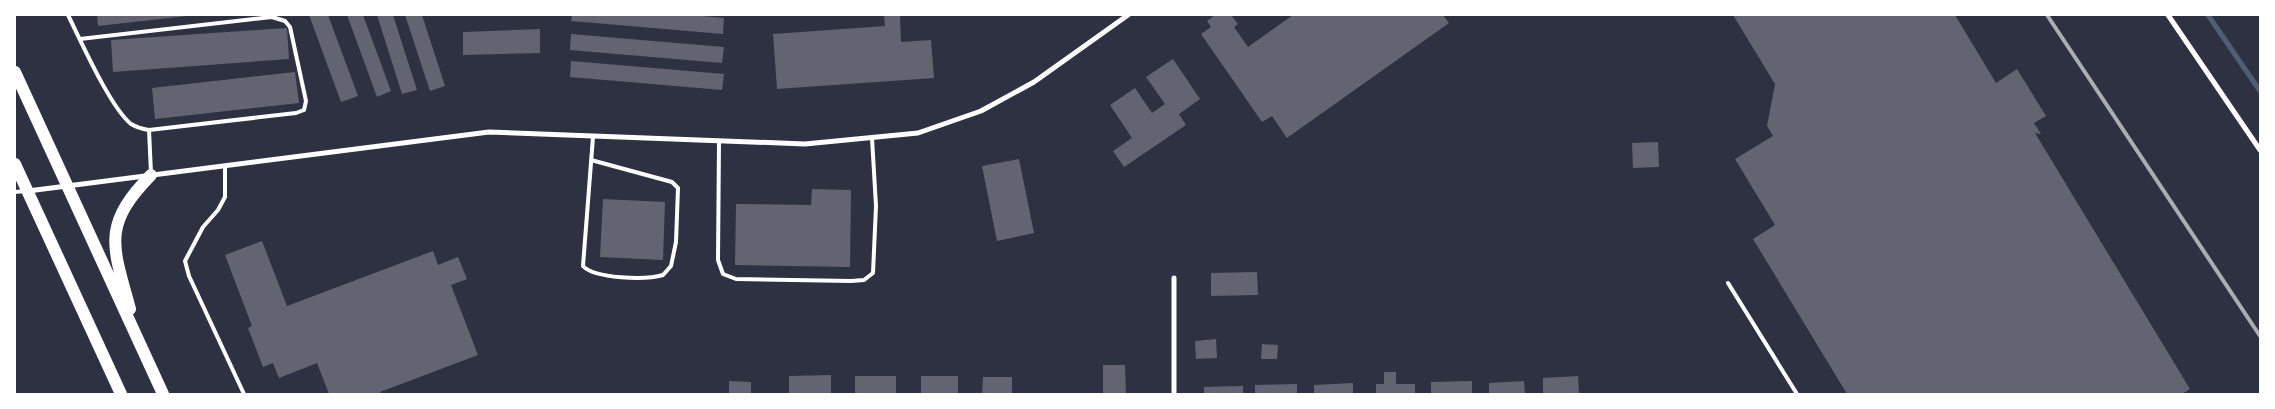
<svg xmlns="http://www.w3.org/2000/svg" width="2275" height="409" font-family="'Fira Sans',sans-serif">
<style>
.lines{fill:none;stroke-linecap:round;stroke-linejoin:round}
.stream{stroke:#4f5d75;stroke-width:5}
.building{fill:#626471}
.service{stroke:#fff;stroke-width:4}
.minor{stroke:#fff;stroke-width:5}
.primary{stroke:#fff;stroke-width:12}
.rail{stroke:#abadb3;stroke-width:4}
</style>
<rect width="100%" height="100%" fill="#2d3142"/>
<g class="lines">
<path class="stream" d="M2208,15L2260,91"/>
</g>
<path class="building" d="M97,15H187V16L98,26Z
M309,15H328L358,96L341,102Z
M347,15H363L391,91L377,97Z
M377,15H393L417,90L402,94Z
M405,15H422L445,86L430,91Z
M572,15H691L724,18L723,34L571,21Z
M884,15H900L901,42L931,40L934,78L777,89L773,34L885,26Z
M1215,15H1231L1238,24L1234,27L1248,47L1293,15H1443L1449,23L1287,138L1272,116L1262,122L1201,34L1211,27L1207,21Z
M1733,15H1955L1996,83L2017,69L2046,116L2034,123L2041,134L2035,133L2190,389L2182,394H1847L1753,239L1775,225L1735,159L1773,136L1767,126L1775,84Z
M287,28L289,59L113,72L111,40Z
M540,29V53L463,55V32Z
M571,34L724,47L722,63L570,50Z
M1173,59L1200,99L1179,114L1186,125L1124,167L1113,151L1132,138L1110,105L1135,88L1152,113L1165,104L1146,77Z
M571,61L724,74L722,90L570,77Z
M295,72L299,103L155,119L152,88Z
M1658,142L1659,167L1633,168L1632,143Z
M1019,159L1034,233L997,241L982,166Z
M812,189L851,190L850,267L735,265L736,204L811,205Z
M603,199L665,202L663,260L600,257Z
M262,241L287,306L433,251L438,265L458,257L467,279L451,285L478,355L380,392L381,394H329L317,363L279,378L273,363L263,367L248,328L252,326L225,255Z
M1257,272L1258,295L1211,296V273Z
M1216,339L1217,358L1196,359L1195,341Z
M1262,344L1278,345L1277,359H1261Z
M1103,365H1125L1126,394H1103Z
M1384,372H1396V384H1415V394H1376V384H1384Z
M831,375V394H789V376Z
M855,376H896V394H855Z
M921,376H958V394H921Z
M1578,376L1579,394H1543V378Z
M983,377H1012V394H982Z
M729,381L751,382V394H729Z
M1472,381V394H1431V382Z
M1524,381L1525,394H1489V383Z
M1353,383V394H1314V385Z
M1297,384V394H1255V385Z
M1243,386V394H1204V387Z"/>
<g class="lines">
<path class="service" d="M68,15C81,41 110,107 131,124C136,127 143,129 149,130L296,113L304,110L306,101L290,27L285,21L272,17L80,39
M149,130L151,173
M719,142L718,260L723,274L736,279L851,281L864,280L873,273L876,206L872,138
M591,160L672,182L678,188L676,242L671,266L663,275C646,280 595,279 583,266L593,137
M225,167V197L218,210L203,227L185,261L189,276L244,394
M15,192L25,191
M1728,283L1797,394"/>
<path class="minor" d="M2168,15L2260,150
M28,191L489,132L805,144L918,133L981,111L1034,82L1128,15
M1174,278V394"/>
<path class="primary" d="M15,72L163,394
M15,164L121,394
M130,309C113,246 101,226 151,175"/>
<path class="rail" d="M2047,15L2260,336"/>
</g>
<rect width="2275" height="409" fill="none" stroke="#ffffff" stroke-width="32"/>
</svg>
